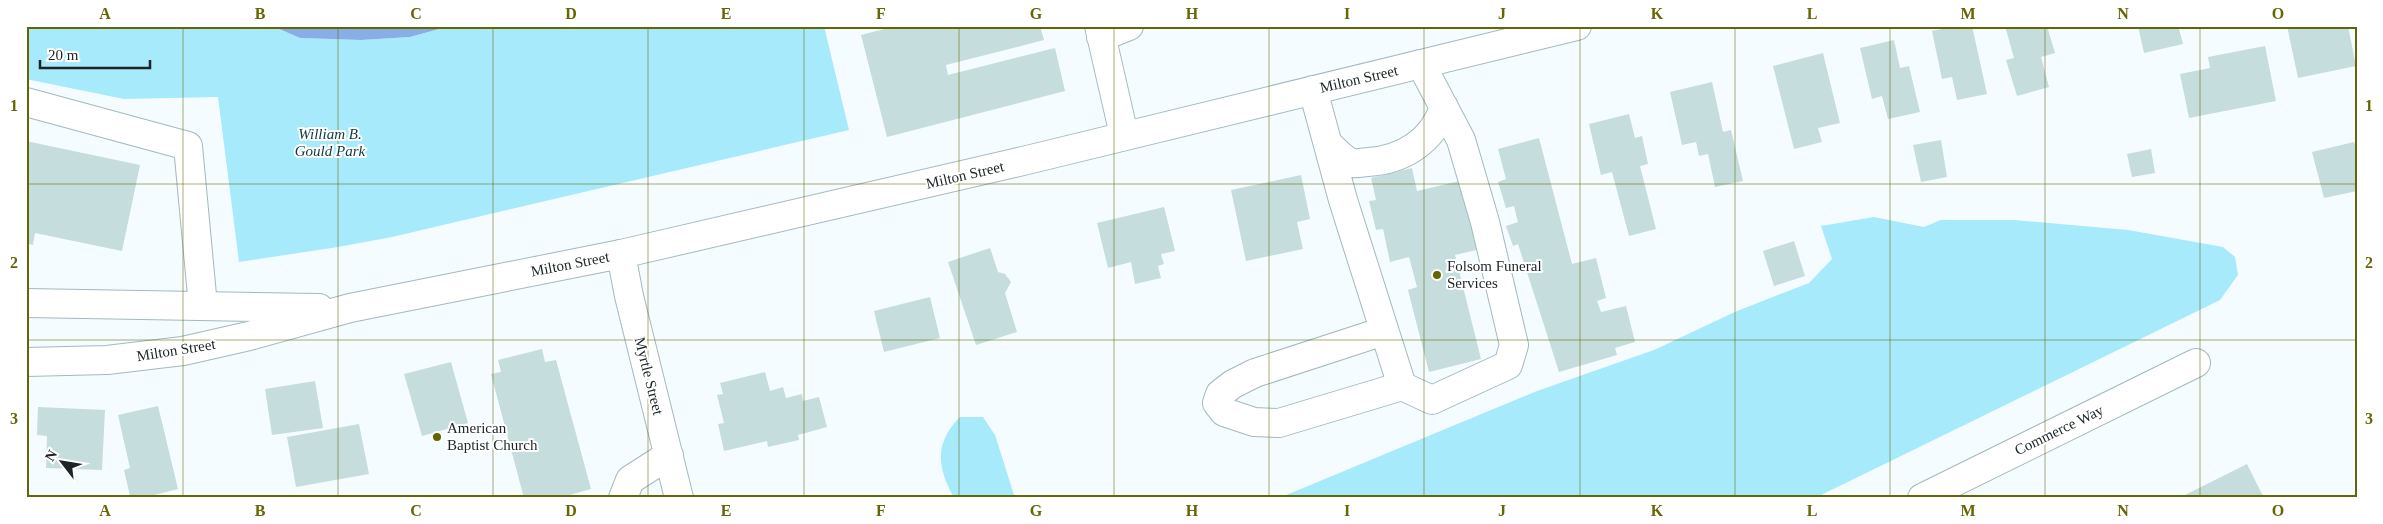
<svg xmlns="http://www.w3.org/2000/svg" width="2383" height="524" font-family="'Times New Roman',serif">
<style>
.green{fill:#a7eafc}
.water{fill:#88aee6}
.building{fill:#c5dddc}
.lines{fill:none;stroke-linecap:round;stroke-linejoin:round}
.minor-casing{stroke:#a3b9bf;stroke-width:30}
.major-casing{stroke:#a3b9bf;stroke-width:30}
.minor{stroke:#fff;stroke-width:28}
.major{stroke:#fff;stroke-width:28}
.grid{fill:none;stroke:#646602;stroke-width:1;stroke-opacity:0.55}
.poi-dot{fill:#646602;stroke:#fff;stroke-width:2}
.labels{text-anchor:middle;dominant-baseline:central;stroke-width:4;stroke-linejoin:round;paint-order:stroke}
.street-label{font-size:15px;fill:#1c2426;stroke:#fff}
.park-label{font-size:15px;font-style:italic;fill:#0d3841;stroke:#fff}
.poi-label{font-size:15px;fill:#1c2426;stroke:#fff;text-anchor:start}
.neatline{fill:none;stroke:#646602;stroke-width:2}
.grid-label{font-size:16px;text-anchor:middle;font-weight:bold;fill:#646602}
</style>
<rect width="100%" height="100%" fill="#f4fcff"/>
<path class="green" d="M26,26H271L300,38L361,40L410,37L450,26H824L849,130L392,237L338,247L239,262L218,97L124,99L26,79Z
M1874,217L1924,227L1941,220H2014L2128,230L2223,247L2235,257L2238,275L2220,300L1815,498H1279L1537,391L1654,350L1737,311L1809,283L1832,259L1821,226Z
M960,417H983L995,435L1015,498H954C937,467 934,443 960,417Z"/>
<path class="water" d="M272,26H450L410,37L361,40L300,38Z"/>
<path class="building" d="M896,26H1040L1044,40L946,65L948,75L1055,48L1065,91L887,137L861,35Z
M1955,26H1972L1987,94L1957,100L1952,77L1942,79L1932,31Z
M2005,26H2047L2055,53L2041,57L2049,87L2017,96L2006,60L2014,58Z
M2138,26H2188V27L2179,29L2183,44L2144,53Z
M2287,26H2348L2356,66L2298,78Z
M1894,40L1900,68L1909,66L1920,112L1888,119L1882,96L1872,99L1860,48Z
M2265,46L2276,101L2189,118L2180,74L2210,68L2208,57Z
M1823,53L1840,123L1818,128L1822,142L1794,149L1773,66Z
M1712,82L1723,132L1731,130L1743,181L1715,187L1708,154L1699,156L1696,142L1682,145L1670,92Z
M1629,114L1635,138L1642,136L1648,164L1640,166L1656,229L1629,236L1612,172L1601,175L1589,124Z
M1539,138L1572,264L1596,258L1606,298L1597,301L1601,312L1626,306L1635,342L1615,348L1617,355L1559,372L1518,244L1513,246L1506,226L1518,222L1514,206L1506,208L1498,182L1506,179L1498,149Z
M1941,140L1947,177L1921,182L1913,145Z
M26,141L140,165L122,251L35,233L33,245L26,243Z
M2354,142L2357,153V191L2324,198L2312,152Z
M2151,149L2155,173L2132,177L2127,154Z
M1412,168L1417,191L1464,180L1481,249L1455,255L1481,359L1429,372L1408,290L1417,287L1409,257L1390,262L1383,229L1376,230L1369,201L1376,200L1371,178Z
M1301,175L1310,219L1297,222L1303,249L1246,261L1231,190Z
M1164,207L1175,251L1161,254L1164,264L1158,266L1161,278L1135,284L1131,262L1108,268L1097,223Z
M1794,241L1805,276L1774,286L1763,251Z
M990,248L998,272L1005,274L1011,282L1005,293L1017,332L976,345L948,262Z
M930,297L940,338L884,352L874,311Z
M542,349L545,362L556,360L591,489L559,498H524L491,374L501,372L498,360Z
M451,362L468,423L422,436L404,374Z
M765,372L770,391L783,387L786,398L802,394L803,401L819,397L827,427L798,435L799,440L768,447L767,441L724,451L718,424L724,423L717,395L723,394L720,383Z
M315,381L323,428L272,435L265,389Z
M158,406L178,489L154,495V498H127L130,496L124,470L130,468L118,415Z
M38,407L105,410L102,470L46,468L47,436L37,435Z
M359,424L369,474L296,487L287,437Z
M2247,464L2264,498H2179Z"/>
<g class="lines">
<defs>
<path id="minor" d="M1099,26L1124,135
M1101,37L1129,26
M1313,90L1343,200L1402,386
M26,102L188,146L203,306
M1328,144C1335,150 1344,161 1353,163C1357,164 1364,162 1368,162C1403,160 1433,141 1444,107
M621,254L629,296L679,498
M1384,331L1255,373L1233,384L1220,394L1217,403L1224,412L1254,422L1279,423L1402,386L1432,400L1508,365L1514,345L1485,222L1461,140L1421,64
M623,498L630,480L669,455
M1922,498L2196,363"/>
<path id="major" d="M26,303L319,308
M26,362L107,360L183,351L249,336L350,308L621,254L1023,161L1577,26"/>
</defs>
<use href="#minor" class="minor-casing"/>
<use href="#major" class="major-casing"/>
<use href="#minor" class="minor"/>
<use href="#major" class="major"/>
</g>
<path class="grid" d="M183,26V498M338,26V498M493,26V498M648,26V498M804,26V498M959,26V498M1114,26V498M1269,26V498M1424,26V498M1580,26V498M1735,26V498M1890,26V498M2045,26V498M2200,26V498M26,184H2357M26,340H2357"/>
<g class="poi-dot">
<circle cx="1437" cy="275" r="5"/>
<circle cx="437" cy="437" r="5"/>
</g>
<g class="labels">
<g class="street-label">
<text transform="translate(1359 79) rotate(-13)">Milton Street</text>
<text transform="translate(965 175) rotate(-13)">Milton Street</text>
<text transform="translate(570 264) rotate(-11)">Milton Street</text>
<text transform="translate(176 350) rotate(-9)">Milton Street</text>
<text transform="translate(649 376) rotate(76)">Myrtle Street</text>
<text transform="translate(2059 430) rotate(-26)">Commerce Way</text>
</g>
<g class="park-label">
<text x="330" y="134">William B.<tspan x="330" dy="17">Gould Park</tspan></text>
</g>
<g class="poi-label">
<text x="1447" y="266">Folsom Funeral<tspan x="1447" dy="17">Services</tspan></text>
<text x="447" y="428">American<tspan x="447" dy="17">Baptist Church</tspan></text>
</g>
</g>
<rect width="2383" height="524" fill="none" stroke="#ffffff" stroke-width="55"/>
<g transform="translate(62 462) rotate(301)" stroke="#ffffff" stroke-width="4" paint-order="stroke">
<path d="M0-4L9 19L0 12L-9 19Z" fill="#1c2426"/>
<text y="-8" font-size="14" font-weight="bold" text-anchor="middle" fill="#1c2426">N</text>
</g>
<path d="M40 60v8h110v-8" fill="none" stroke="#1c2426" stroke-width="2.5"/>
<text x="48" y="60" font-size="15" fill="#1c2426" stroke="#ffffff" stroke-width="4" paint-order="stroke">20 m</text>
<rect x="28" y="28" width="2328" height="468" class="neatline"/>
<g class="grid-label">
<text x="105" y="19">A</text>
<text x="260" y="19">B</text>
<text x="416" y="19">C</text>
<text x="571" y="19">D</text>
<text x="726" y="19">E</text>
<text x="881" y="19">F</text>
<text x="1036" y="19">G</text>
<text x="1192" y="19">H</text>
<text x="1347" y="19">I</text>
<text x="1502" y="19">J</text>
<text x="1657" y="19">K</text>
<text x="1812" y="19">L</text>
<text x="1968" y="19">M</text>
<text x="2123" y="19">N</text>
<text x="2278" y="19">O</text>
<text x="14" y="111">1</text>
<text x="2369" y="111">1</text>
<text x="14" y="268">2</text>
<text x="2369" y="268">2</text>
<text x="14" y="424">3</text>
<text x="2369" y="424">3</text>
<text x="105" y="516">A</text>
<text x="260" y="516">B</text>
<text x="416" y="516">C</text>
<text x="571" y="516">D</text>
<text x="726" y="516">E</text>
<text x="881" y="516">F</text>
<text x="1036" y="516">G</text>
<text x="1192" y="516">H</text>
<text x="1347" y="516">I</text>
<text x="1502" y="516">J</text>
<text x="1657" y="516">K</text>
<text x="1812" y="516">L</text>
<text x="1968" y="516">M</text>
<text x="2123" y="516">N</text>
<text x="2278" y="516">O</text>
</g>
</svg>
